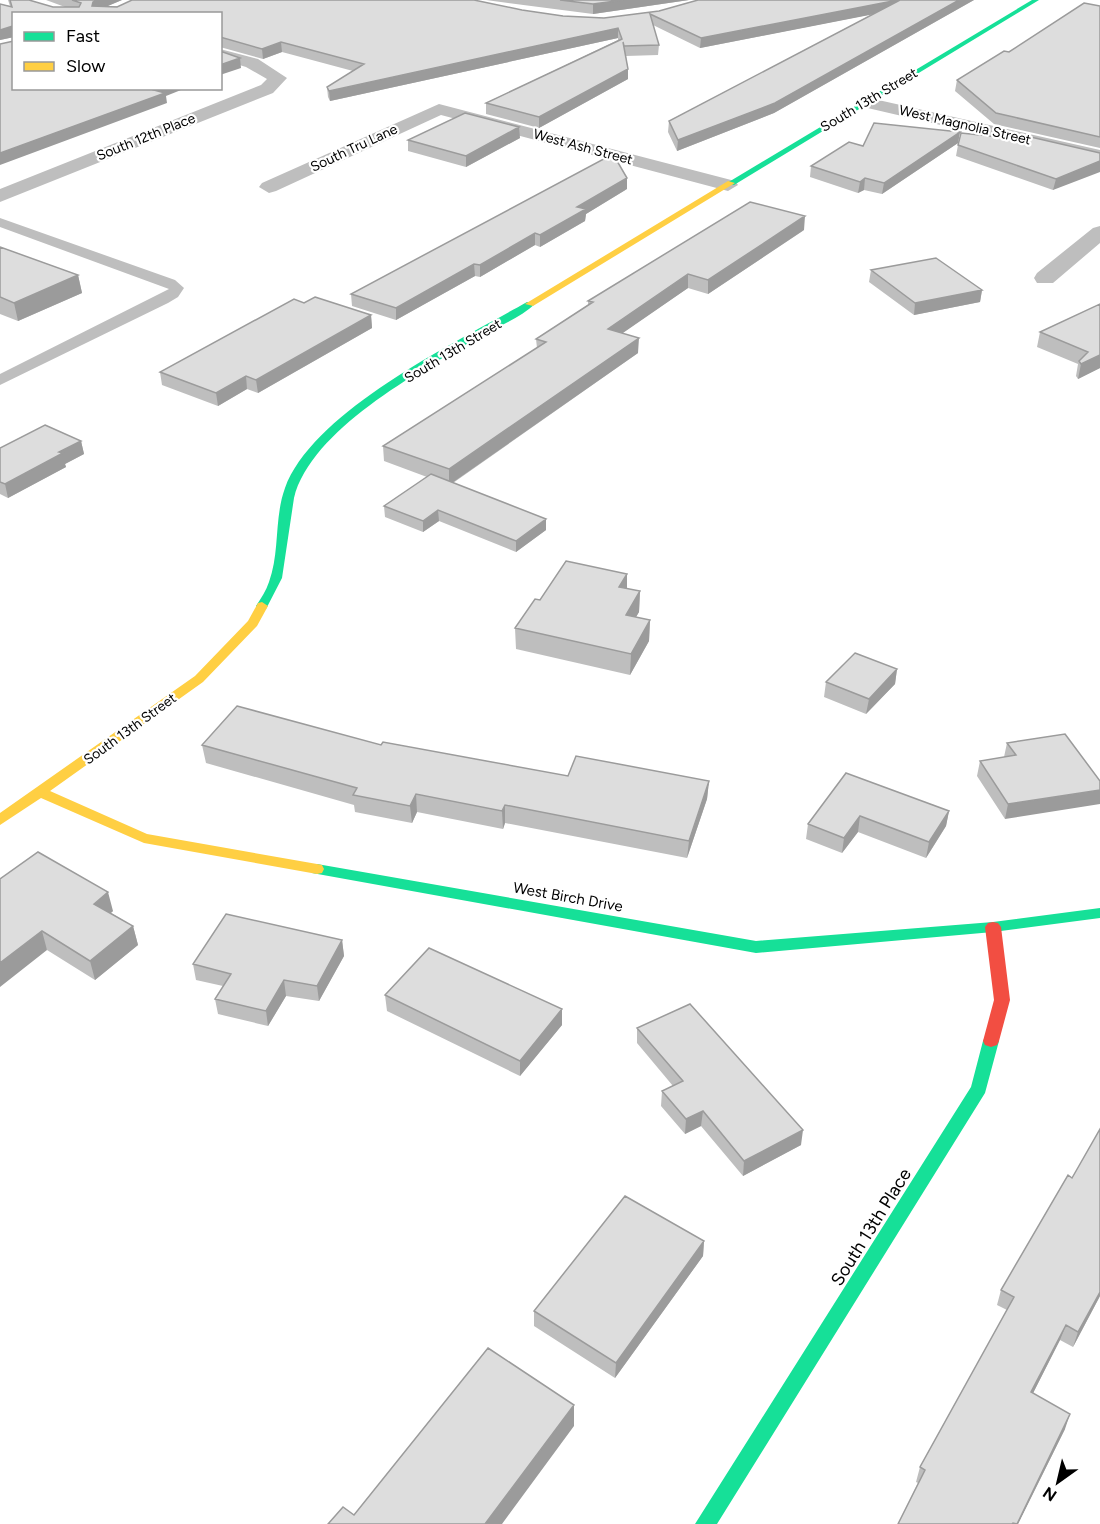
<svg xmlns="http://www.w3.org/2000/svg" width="1100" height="1524" font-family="Figtree,sans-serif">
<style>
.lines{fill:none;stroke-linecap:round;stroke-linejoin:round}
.lane{fill:#bebebe;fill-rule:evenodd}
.street{fill:#bebebe;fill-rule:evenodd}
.fast{fill:#16e098;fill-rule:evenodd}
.slow{fill:#ffcf43;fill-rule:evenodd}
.jam{fill:#f24e42;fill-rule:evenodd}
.wall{fill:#bebebe}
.shaded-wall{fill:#9b9b9b}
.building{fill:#ddd;stroke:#9b9b9b;stroke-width:1.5}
.labels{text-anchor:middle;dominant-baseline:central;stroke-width:4.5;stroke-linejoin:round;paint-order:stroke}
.far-street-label{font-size:14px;fill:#000;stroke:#fff}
.street-label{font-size:15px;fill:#000;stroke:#fff}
.near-street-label{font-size:18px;fill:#000;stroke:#fff}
</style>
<rect width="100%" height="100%" fill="#fff"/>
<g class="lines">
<path class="lane" d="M0,218L175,280L184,288L178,297L168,303L0,385V374L169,289L0,227Z"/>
<path class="street" d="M220,49L258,59L287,78L273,93L0,202V189L261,85L267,79L246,67L220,59Z
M865,97L1100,150V162L859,106L856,102L859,98Z
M439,104L735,181L738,185L728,191L441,115L276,191L269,193L259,187L262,183Z
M1100,226V243L1053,283H1037L1034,278L1037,273L1093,228Z"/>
<path class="fast" d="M1032,0H1039L734,185L727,183Z
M527,302L535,304C519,319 494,328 476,339C418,372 311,430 294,498L282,578L266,609H258L256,606C261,598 266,591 269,582C280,552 274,518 285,488C314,410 457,342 527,302Z
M317,864L756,941L993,922L1100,908V918L993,932L756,953L312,873L310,869L312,865Z
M991,1035L997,1037L999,1041L985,1093L717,1524H695L971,1087L983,1041L985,1037Z"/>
<path class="slow" d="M728,181L735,183L533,306L525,304Z
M262,602L268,606L257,626L203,682L50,791L147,834L317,864L322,865L324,869L322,873L317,874L144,843L41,798L0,825V813L195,676L248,621L258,603Z"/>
<path class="jam" d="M993,922L998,923L1001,927L1010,1000L999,1041L997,1045L991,1047L985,1045L983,1041L994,1000L985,927L988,923Z"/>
</g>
<path class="wall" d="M8,0H29L53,7H65L46,0H122L107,6L522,10L563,16L604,18L659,11L698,0H974L774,113L677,151L668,132L669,121L873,14L700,48L653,25L659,45L658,55L626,56L628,69V79L539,128L486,114V103L618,40V38L330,101L328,97L327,87L353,71L282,52L263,59L220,47V14L14,37L0,40V4L10,6Z
M486,0H689L593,14Z
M1100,6V148L994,124L955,91L957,80L1009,52Z
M960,132L958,143L882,194L864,190L858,193L810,177L811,166L863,146Z
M1022,135L1100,153L1053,190L956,156L958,145L1022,139Z
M520,138L466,167L408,151V140Z
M627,189L586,214L585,221L540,247L535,245L480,277L475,276L396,320L352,306L351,294Z
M804,230L708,294L688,288L622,333L638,353L453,483L546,530L516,552L439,521L423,532L385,517L384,506L427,477L384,461L383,446L537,348L536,339L588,305V301Z
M0,247L78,275L82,293L18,321L0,314Z
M871,270L982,290L980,302L914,315L869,282Z
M304,303L371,315L372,328L258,393L247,389L218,406L162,385L160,372Z
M1100,304V368L1078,379L1076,376L1078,364L1037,347L1040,332Z
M81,441L84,454L65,464L66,467L8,498L0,494V448Z
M627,574V589L640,591L639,612L636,617L650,620L649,641L630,675L516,649L515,628L540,600Z
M897,669L895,684L866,714L824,697L826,682Z
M1065,734L1005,819L977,776L980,761L1004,757L1007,743Z
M202,745H381L568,776L709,781L707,799L687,858L505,823L503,829L417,812L412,823L355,812L354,805L206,763Z
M846,773L949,811L946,826L926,858L858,832L842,853L806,839L808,824Z
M0,879L113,911L111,913L133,926L138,945L95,980L47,950Z
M342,940L344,956L319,1001L286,996L268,1026L218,1014L215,999L223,986L196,980L193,964Z
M385,995L562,1009V1025L520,1076L387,1011Z
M637,1028L801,1145L743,1176L701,1126L685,1134L661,1106L662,1091L673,1086L637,1043Z
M704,1241L703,1256L615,1378L534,1326V1311Z
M1001,1290L1100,1296L1073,1347L1060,1340L1033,1393L1065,1429L1018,1524H898L918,1483L916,1482L920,1467L1007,1310L997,1305Z"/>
<path class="shaded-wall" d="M98,0H122L94,12L92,6L93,2Z
M623,0H689L593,14V4Z
M898,0H901L900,9L700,48L701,38Z
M959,0H974L774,113L677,151L678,140Z
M13,26L14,37L0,40V30Z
M618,28V38L330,101L329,91Z
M281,42L282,52L263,59L262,49Z
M240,58L241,68L220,75V65Z
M628,69V79L539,128V117Z
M158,88H186L166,96L167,103L0,165V153Z
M519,127L520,138L466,167V156Z
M960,132L958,143L882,194L884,183Z
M1100,161V172L1053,190L1056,179Z
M627,178V189L586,214L585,221L540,247V235L577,207Z
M865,178L864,190L858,193L860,182Z
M805,216L804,230L708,294V280Z
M535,233V245L480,277V265Z
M474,264L475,276L396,320V308Z
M688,274V288L607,344L608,329Z
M78,275L82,293L18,321L14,303Z
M982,290L980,302L914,315L915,303Z
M371,315L372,328L258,393L256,380Z
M639,338L638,353L449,485V469Z
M1100,355V368L1078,379L1081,364Z
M246,376L247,389L218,406L216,393Z
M81,441L84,454L65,464L66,467L8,498L5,484L59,452Z
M438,510L439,521L423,532V521Z
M546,519V530L516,552V541Z
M627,574V594L619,587Z
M640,591L639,612L625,635L626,615Z
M650,620L649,641L630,675L631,654Z
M897,669L895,684L866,714L869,699Z
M709,781L707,799L687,858L689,841Z
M1100,790V804L1005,819L1008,804Z
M416,794L417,812L412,823L410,806Z
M505,805V823L503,829L502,811Z
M949,811L946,826L926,858L929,842Z
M860,816L858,832L842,853L844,838Z
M108,892L113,911L99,923L94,904Z
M133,926L138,945L95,980L90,961Z
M42,931L47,950L0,987V963Z
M342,940L344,956L319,1001L317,986Z
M284,980L286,996L268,1026L266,1011Z
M562,1009V1025L520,1076V1061Z
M703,1111L701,1126L685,1134L686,1119Z
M803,1130L801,1145L743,1176L744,1161Z
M704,1241L703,1256L615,1378L616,1363Z
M1100,1292V1296L1073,1347L1078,1332Z
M1066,1325L1060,1340L1026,1407L1031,1392Z
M574,1405V1426L502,1524H485Z
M1070,1414L1065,1429L1018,1524H1017Z"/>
<path class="building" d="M10,0H29L53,7H79L81,3L72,0H98L93,2L92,6L117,7L132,0H474L522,10L563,16L604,18L659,11L698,0H898L701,38L650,14L659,45L624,46L623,42L628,69L539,117L486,103L622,39L618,28L329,91L327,87L364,64L281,42L262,49L220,37V14H14V28L13,26L0,30V4L12,7Z
M560,0H623L593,4Z
M900,0H959L775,103L678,140L669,121Z
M1084,3L1100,6V137L996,113L957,80L1004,51L1009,52Z
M14,41V88H158L154,90L165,93L0,153V44Z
M220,51L240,58L220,65Z
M465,113L519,127L466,156L408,140Z
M874,123L960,132L884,183L865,178L860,182L811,166L849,142L863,146Z
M961,133L1028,140L1022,135L1100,153V161L1056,179L958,145Z
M613,154L627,178L577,207L586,209L540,235L535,233L480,265L474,264L396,308L351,294Z
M750,202L805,216L708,280L688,274L608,329L639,338L449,469L383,446L546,342L536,339L593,302L588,301Z
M0,247L78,275L14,303L0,297Z
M936,258L982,290L915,303L871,270Z
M315,297L371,315L256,380L246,376L216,393L160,372L294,299L304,303Z
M1100,304V355L1081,364L1079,361L1088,352L1040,332Z
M45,425L81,441L59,452L63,453L5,484L0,482V448Z
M431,474L546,519L516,541L438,510L423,521L384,506Z
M566,561L627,574L619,587L640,591L626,615L650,620L631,654L515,628L535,599L540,600Z
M855,653L897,669L869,699L826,682Z
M237,706L381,745L383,742L568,776L576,756L709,781L689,841L505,805L502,811L416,794L410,806L353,795L357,788L202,745Z
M1065,734L1100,781V790L1008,804L980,761L1016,755L1007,743Z
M846,773L949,811L929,842L860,816L844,838L808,824Z
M38,852L108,892L94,904L133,926L90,961L42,931L0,963V879Z
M226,914L342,940L317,986L284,980L266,1011L215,999L231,974L193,964Z
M429,948L562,1009L520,1061L385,995Z
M690,1004L803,1130L744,1161L703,1111L686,1119L662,1091L683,1081L637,1028Z
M1100,1129V1292L1078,1332L1066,1325L1031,1392L1070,1414L1017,1524L1013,1523L1012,1524H898L925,1470L920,1467L1014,1297L1001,1290L1068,1175L1072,1178Z
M625,1196L704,1241L616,1363L534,1311Z
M488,1348L574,1405L485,1524H328L343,1507L354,1515Z"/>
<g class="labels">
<g class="far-street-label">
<text transform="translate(869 100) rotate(-31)">South 13th Street</text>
<text transform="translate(965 125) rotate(13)">West Magnolia Street</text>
<text transform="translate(146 137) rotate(-22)">South 12th Place</text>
<text transform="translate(583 147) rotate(15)">West Ash Street</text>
<text transform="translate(354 148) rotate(-25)">South Tru Lane</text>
<text transform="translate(453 351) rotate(-31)">South 13th Street</text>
<text transform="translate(130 729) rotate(-36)">South 13th Street</text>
</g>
<g class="street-label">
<text transform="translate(568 897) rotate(10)">West Birch Drive</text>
</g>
<g class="near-street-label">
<text transform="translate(871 1227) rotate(-58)">South 13th Place</text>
</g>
</g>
<rect x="12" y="12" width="210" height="78" fill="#ffffff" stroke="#999999" stroke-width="1.5"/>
<rect x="24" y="32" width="30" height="9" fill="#16e098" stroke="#999999" stroke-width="1.5"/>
<text x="66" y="42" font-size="18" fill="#000000">Fast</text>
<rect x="24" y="62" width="30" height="9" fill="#ffcf43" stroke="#999999" stroke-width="1.5"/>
<text x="66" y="72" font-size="18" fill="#000000">Slow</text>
<g transform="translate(1058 1482) rotate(214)" stroke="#ffffff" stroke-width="4.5" paint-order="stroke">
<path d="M0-4.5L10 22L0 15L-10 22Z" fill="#000000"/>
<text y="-9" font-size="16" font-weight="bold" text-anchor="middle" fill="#000000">N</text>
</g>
</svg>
